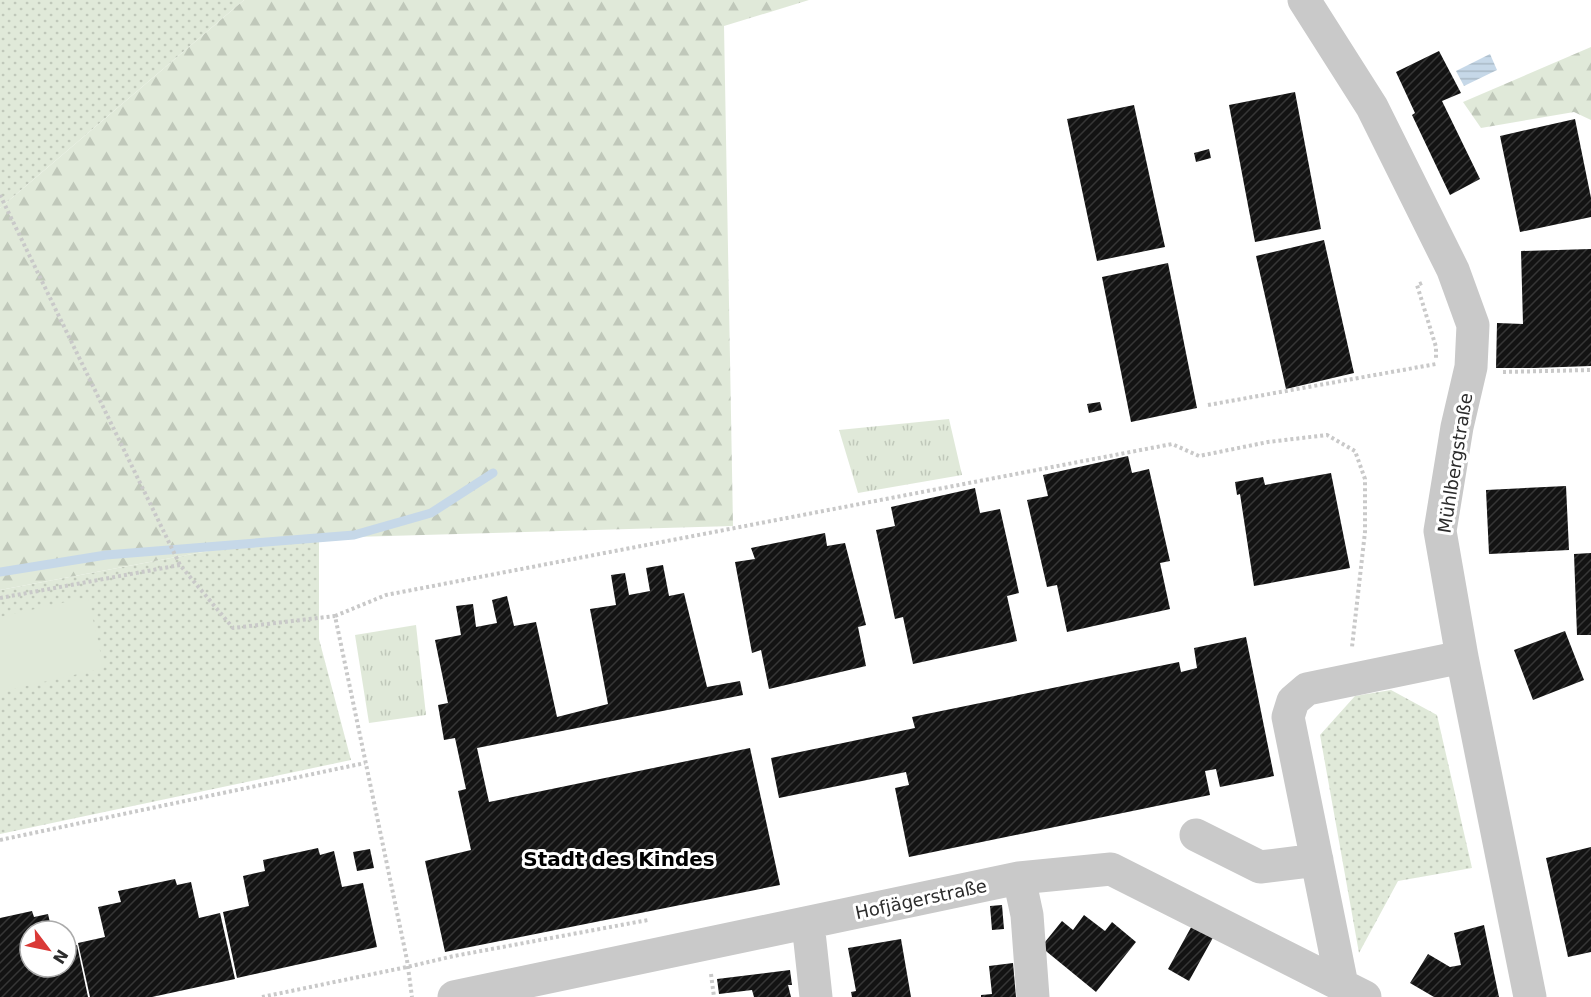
<svg xmlns="http://www.w3.org/2000/svg" width="1591" height="997" font-family="'DejaVu Sans',sans-serif">
<style>
.grass{fill:url(#grass-dots)}
.forest{fill:url(#forest-firs)}
.park{fill:url(#park-tufts)}
.garden{fill:#e0e9d9}
.water{fill:url(#water-rules)}
.lines{fill:none;stroke-linecap:round;stroke-linejoin:round}
.stream{stroke:#c6d8e8;stroke-width:9}
.building{fill:url(#building-hatch)}
.path{stroke:#c9c9c9;stroke-width:4;stroke-dasharray:3 3;stroke-linecap:butt}
.minor{stroke:#c9c9c9;stroke-width:33}
.labels{text-anchor:middle;dominant-baseline:central;stroke-width:6;stroke-linejoin:round;paint-order:stroke}
.street-label{font-size:18px;fill:#2c2c2c;stroke:#fff}
.neighbourhood-label{font-size:20px;font-weight:bold;fill:#000;stroke:#fff}
</style>
<defs>
<pattern id="grass-dots" width="8" height="8" patternUnits="userSpaceOnUse" patternTransform="scale(1.5)"><rect width="8" height="8" fill="#e0e9d9"/><path d="M2 2h.1M6 6h.1" fill="none" stroke="#c0c8ba" stroke-width="1.8" stroke-linecap="round"/></pattern>
<pattern id="forest-firs" width="22" height="20" patternUnits="userSpaceOnUse" patternTransform="scale(1.5)"><rect width="22" height="20" fill="#e0e9d9"/><path d="M5 1l3.5 6h-7zM16 11l3.5 6h-7z" fill="#c0c8ba"/></pattern>
<pattern id="park-tufts" width="24" height="20" patternUnits="userSpaceOnUse" patternTransform="scale(1.5)"><rect width="24" height="20" fill="#e0e9d9"/><path d="M3 7l-1-3M5 7V3M7 7l1-3M15 17l-1-3M17 17v-4M19 17l1-3" fill="none" stroke="#c0c8ba"/></pattern>
<pattern id="water-rules" width="6" height="5" patternUnits="userSpaceOnUse" patternTransform="scale(1.5)"><rect width="6" height="5" fill="#c6d8e8"/><path d="M0 2.5h6" fill="none" stroke="#aabac7"/></pattern>
<pattern id="building-hatch" width="6" height="6" patternUnits="userSpaceOnUse" patternTransform="scale(1.5)"><rect width="6" height="6" fill="#131313"/><path d="M-1 1l2-2M0 6l6-6M5 7l2-2" fill="none" stroke="#363636"/></pattern>
</defs>
<rect width="100%" height="100%" fill="#fff"/>
<path class="grass" d="M0,0H244L0,208Z
M319,538V639L351,760L0,834V590L235,546Z
M1391,690L1437,715L1472,868L1398,881L1359,953L1320,735L1355,696Z"/>
<path class="forest" d="M244,0H809L724,26L733,526L319,538L235,546L0,590V208Z
M1591,47V120L1574,112L1481,128L1463,102Z"/>
<path class="park" d="M949,419L962,475L858,493L839,430Z
M416,625L426,715L369,723L355,635Z"/>
<path class="garden" d="M88,597L104,668L0,692V617Z"/>
<path class="water" d="M1490,54L1497,70L1464,86L1456,71Z"/>
<g class="lines">
<path class="stream" d="M0,572L106,555L354,535L431,513L493,473"/>
</g>
<path class="building" d="M1439,51L1461,93L1442,101L1480,179L1450,195L1412,115L1415,113L1396,72Z
M1295,92L1321,229L1255,242L1229,105Z
M1134,105L1165,247L1097,261L1067,119Z
M1575,119L1591,198V217L1520,232L1500,136Z
M1209,149L1211,158L1196,162L1194,153Z
M1324,240L1354,373L1286,389L1256,256Z
M1591,249V366L1534,368H1496L1497,323L1523,324L1521,251Z
M1168,263L1197,408L1131,422L1102,277Z
M1100,402L1102,410L1089,413L1087,404Z
M1128,456L1132,473L1149,469L1170,561L1160,563L1170,609L1067,632L1057,585L1047,587L1027,500L1048,496L1043,475Z
M1331,473L1350,568L1254,586L1240,494L1237,495L1235,482L1263,477L1265,485Z
M1566,486L1569,550L1489,554L1486,490Z
M975,488L980,513L1000,509L1019,593L1007,596L1017,641L913,664L903,617L895,619L876,530L895,526L891,507Z
M825,533L827,546L845,543L866,625L858,627L866,666L769,689L761,650L752,653L735,562L755,559L751,548Z
M1591,553V635H1577L1574,554Z
M663,565L669,596L684,593L707,687L740,681L743,695L477,748L489,802L750,748L780,885L445,952L425,861L471,850L458,791L466,789L455,738L444,740L438,705L448,703L435,640L461,635L456,606L473,604L476,627L497,623L492,600L507,596L514,626L536,622L557,717L608,704L590,609L616,605L611,575L625,573L629,595L650,591L646,568Z
M1565,631L1584,680L1533,700L1514,650Z
M1246,637L1274,776L1220,787L1216,769L1205,771L1210,795L909,857L895,788L909,785L906,772L779,798L771,758L915,728L912,717L1179,662L1181,672L1197,668L1194,648Z
M1591,847V952L1568,957L1546,858Z
M318,848L320,855L334,851L342,887L363,883L377,947L237,978L223,912L249,906L243,876L265,871L263,860Z
M370,849L374,868L357,871L353,852Z
M175,879L177,885L191,882L199,918L220,913L235,979L152,997H90L78,943L105,937L98,907L121,902L118,891Z
M1002,905L1004,929L992,930L990,906Z
M32,911L34,917L48,914L52,931H30V967H66V948L77,945L88,997H0V918Z
M1084,915L1105,931L1112,922L1136,942L1096,992L1041,947L1062,921L1073,930Z
M1194,922L1215,934L1189,981L1168,969Z
M1484,925L1499,997H1434L1410,983L1428,954L1450,967L1461,965L1454,933Z
M901,939L911,997H852L851,992L856,991L848,948Z
M1013,963L1016,997H981V995L992,994L989,966Z
M790,970L792,985H788L791,997H754L752,990L719,994L717,979Z"/>
<g class="lines">
<path class="path" d="M0,195L180,565L233,628L335,616L407,960L412,997
M1422,283L1417,285L1436,347V360
M1503,372L1591,370
M1208,405L1436,364
M0,598L180,565
M335,616L386,595L1172,444L1199,456L1268,442L1327,435L1355,451L1365,479V532L1352,647
M0,840L365,763
M711,974L714,997
M262,997L407,967L454,956L648,920"/>
<path class="minor" d="M1304,0L1372,107L1453,270L1473,325L1471,367L1457,427L1440,531L1462,657L1530,997
M1196,835L1260,867L1317,860
M1019,878L1027,915L1033,997
M808,923L816,997
M1342,985L1288,717L1293,701L1307,689L1462,657
M454,997L1019,878L1111,869L1365,997"/>
</g>
<g class="labels">
<g class="street-label">
<text transform="translate(1455 463) rotate(-81)">Mühlbergstraße</text>
<text transform="translate(921 899) rotate(-12)">Hofjägerstraße</text>
</g>
<g class="neighbourhood-label">
<text x="619" y="859">Stadt des Kindes</text>
</g>
</g>
<g transform="translate(48 949) rotate(122)"><circle r="28" fill="#ffffff" stroke="#ababab" stroke-width="1.5"/>
<path d="M0-4.5L10 22L0 15L-10 22Z" fill="#da3936"/>
<text y="-9" font-size="16" font-weight="bold" text-anchor="middle" fill="#2c2c2c">N</text>
</g>
</svg>
